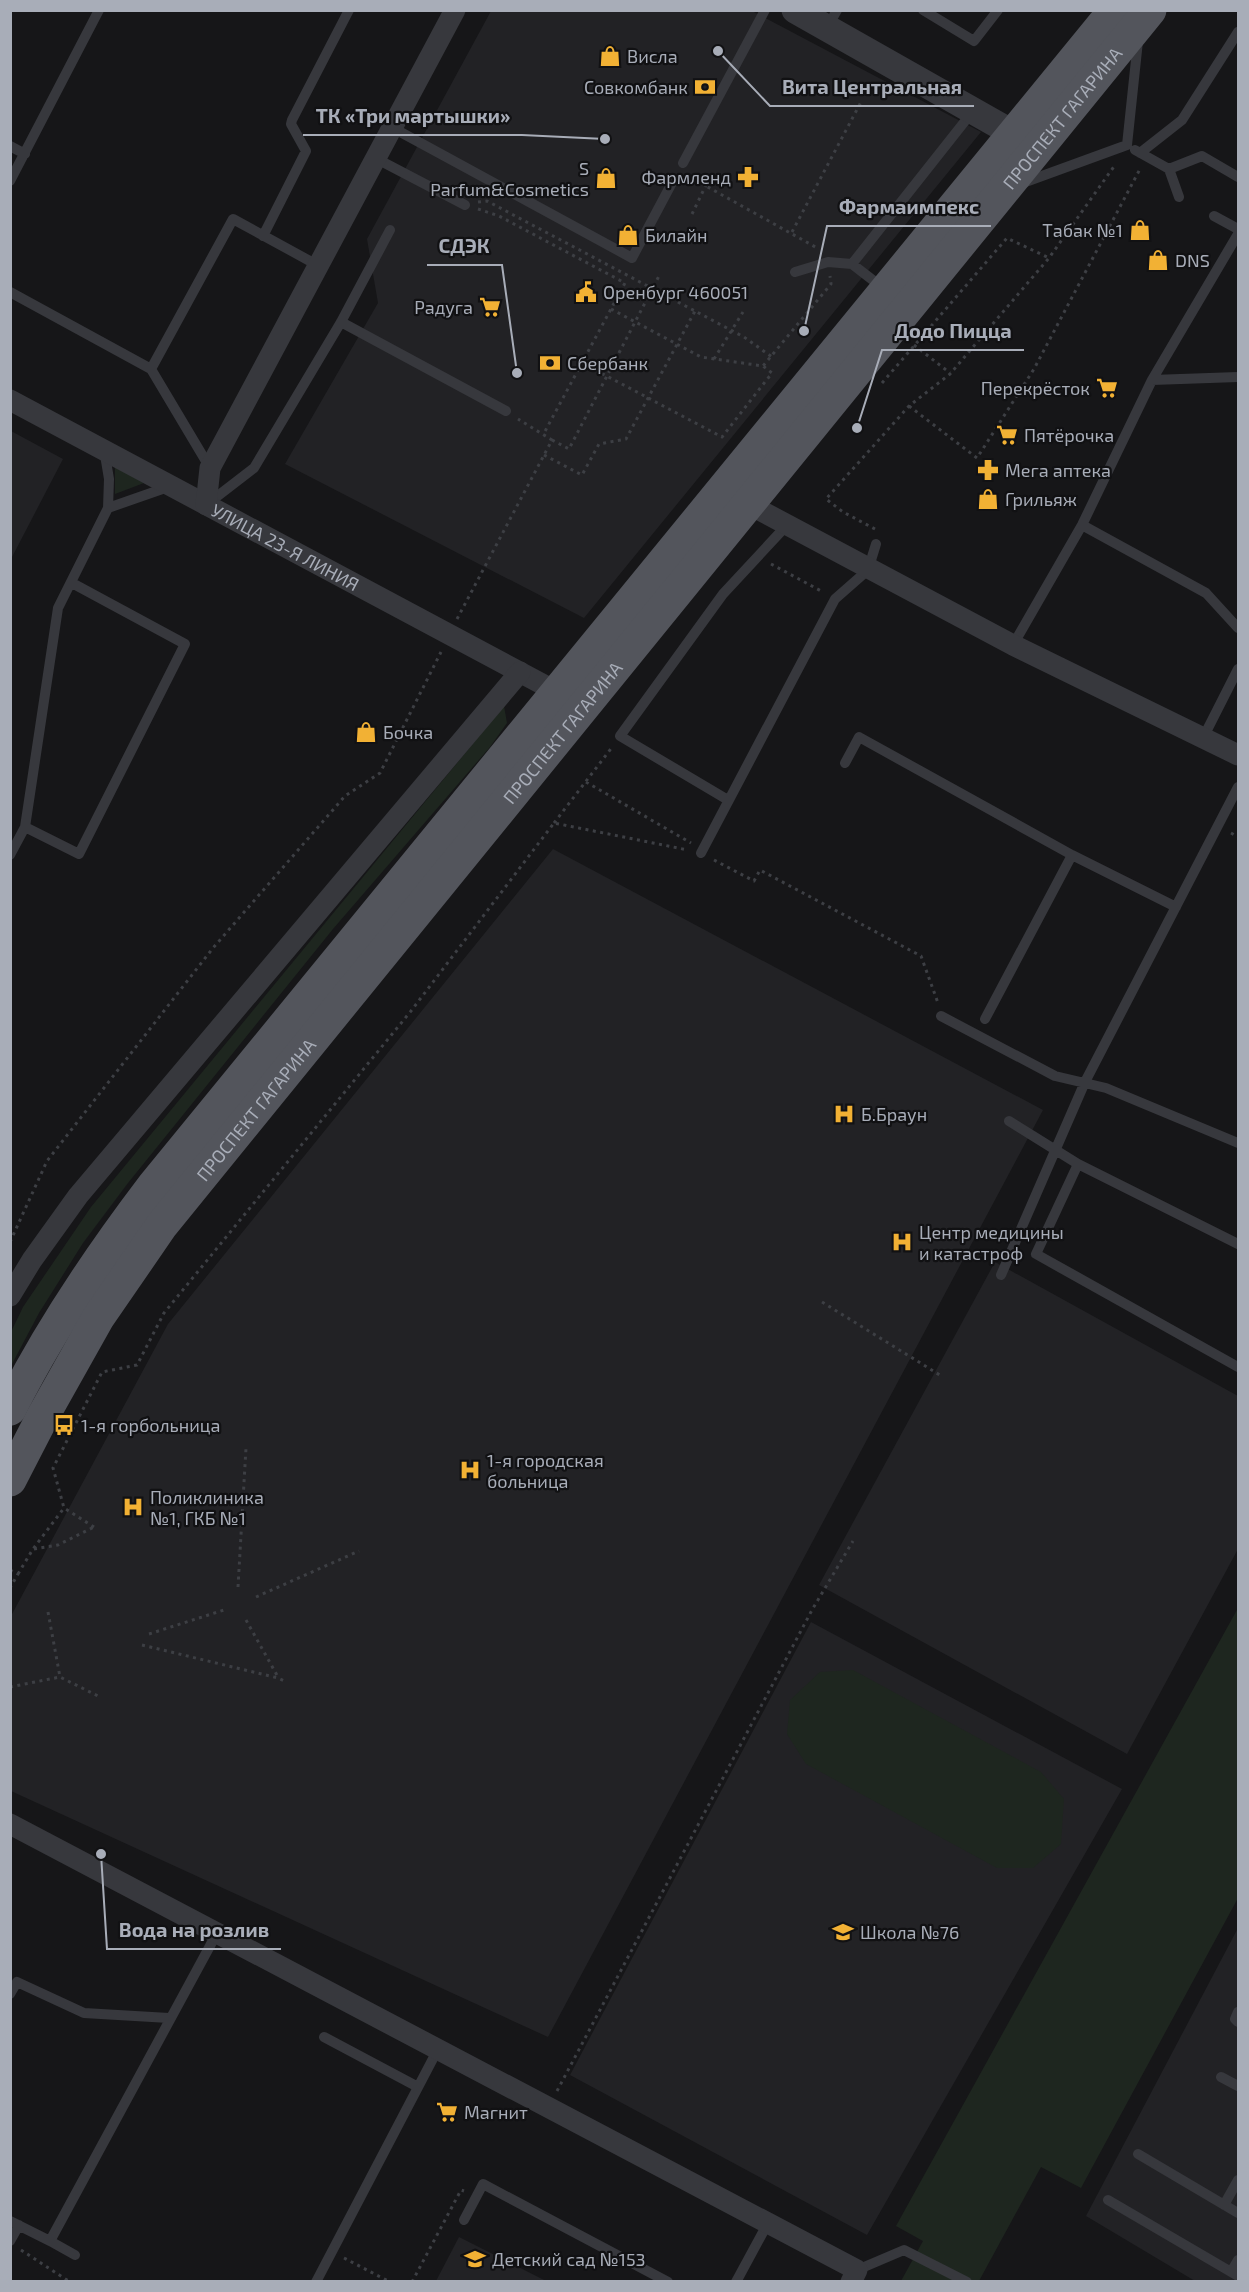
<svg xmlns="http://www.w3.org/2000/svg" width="1249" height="2292" font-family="'Exo 2',sans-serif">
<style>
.built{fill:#222225}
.green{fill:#1e261f}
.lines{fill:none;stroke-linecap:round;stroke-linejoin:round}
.path{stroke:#3d3f44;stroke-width:3;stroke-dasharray:3 4.5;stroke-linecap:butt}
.service{stroke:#37383d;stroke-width:10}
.minor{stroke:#37383d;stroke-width:21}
.tertiary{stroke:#37383d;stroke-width:27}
.primary{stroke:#53555c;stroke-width:33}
.labels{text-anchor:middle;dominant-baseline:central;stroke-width:4.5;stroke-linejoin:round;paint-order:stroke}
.poi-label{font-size:18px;fill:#a8adb8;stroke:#111113;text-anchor:start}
.street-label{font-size:18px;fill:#a8adb8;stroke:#111113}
.leader{fill:none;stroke:#a8adb8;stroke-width:2}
.callout-dot{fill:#a8adb8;stroke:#111113;stroke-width:2}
.callout-label{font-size:20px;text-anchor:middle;font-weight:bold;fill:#a8adb8;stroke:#111113;stroke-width:4.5;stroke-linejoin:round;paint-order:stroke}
</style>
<rect width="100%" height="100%" fill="#161618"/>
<path class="built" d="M491,11H752L981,132L584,618L285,464L378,303L367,239Z
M11,431L63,459L11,559Z
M553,849L1043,1110L548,2037L11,1791V1616L168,1324Z
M995,1262L1238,1396V1549L1127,1754L819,1585Z
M811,1622L1122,1789L867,2235L570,2075Z
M1238,1928V2281H1195L1086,2216Z
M459,2237L546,2281H436Z"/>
<path class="green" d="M115,467L144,483L115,494Z
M504,706L507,723L490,747L333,929L128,1183L83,1243L39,1313L11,1366V1332L23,1307L91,1207Z
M1238,1608V1898L1081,2188L1041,2167L979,2281H901L923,2241L896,2226Z
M853,1670L1041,1772L1064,1799L1061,1844L1033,1868H997L806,1764L787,1734L790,1700L820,1672Z"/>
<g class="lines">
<path class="path" d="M688,176L819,249
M478,202L487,201L744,337L772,357
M478,209L499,216L625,283L543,435
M692,214L706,185
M792,232L861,102
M611,309L701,357L763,366L831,284L830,276
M914,345L950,373
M714,359L743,312
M582,363L722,437L772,373L763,366
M882,383L1007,238L1049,258
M909,406L977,458L1034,369L1140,169
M552,440L569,449L660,274
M544,455L582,475L599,444L626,439L695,311
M875,529L843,512L826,499L909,406L950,374L1049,258L1115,165
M771,564L823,592
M457,619L552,440L518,419
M586,782L691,843
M554,823L613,746
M1231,833L1238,837
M714,860L754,881L760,870L921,956L938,1003
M10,1242L47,1161L213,948L345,796L380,773L441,652
M822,1302L943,1377
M94,1527L64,1508L53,1468L102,1372L137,1365L164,1313L411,1011L554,823L688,850
M34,1549L58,1545L94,1527
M10,1570L18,1574L10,1588
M18,1574L33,1549L64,1508
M238,1587L246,1448
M256,1597L359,1551
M48,1612L60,1677L98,1696
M246,1620L278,1677
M149,1634L224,1610
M142,1645L278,1678L287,1682
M10,1687L60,1677
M557,2091L812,1610L853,1541
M21,2250L70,2282
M344,2258L390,2282
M412,2282L461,2190L464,2191"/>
<path class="service" d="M923,10L974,41L998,10
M827,28L837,10
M393,128L632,258L674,179
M1127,145L1138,41
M10,146L25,154
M1135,150L1169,169L1202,156L1238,177
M1140,153L1182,120L1238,32
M377,159L465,205
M683,163L765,10
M1169,169L1179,197
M10,181L99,10
M1020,184L1127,145
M1214,216L1238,229
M263,236L306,151L291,124L292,120L349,10
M852,264L883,288
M795,272L828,262L852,264L973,111
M10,292L151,369
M341,322L506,411
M1152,380L1238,377
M104,449L109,479L108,508
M210,468L151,369L233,219L319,266
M206,505L254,468L341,322L390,230
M1082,525L1206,593L1238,628
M72,583L185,644L79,854L25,827L58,608L108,508L171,486
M1013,645L1082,525L1152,380L1238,234
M1203,738L1238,669
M845,763L859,737L1072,855L1176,907
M728,800L620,736L723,594L787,525
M701,853L835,599L868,570L876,544
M10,855L25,827
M941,1016L1055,1076L1106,1088L1238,1143
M985,1019L1072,855
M1009,1121L1078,1164L1238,1244
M1078,1164L1036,1254L1238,1367
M1001,1275L1085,1082L1238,787
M10,1994L17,1982L84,2013L169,2018
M1238,2012L1235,2019L1238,2022
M324,2037L418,2087
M1221,2077L1238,2086
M1138,2154L1238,2213
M1108,2200L1238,2276
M1224,2205L1238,2180
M464,2220L483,2184L668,2282
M10,2221L50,2241L217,1933
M10,2241L19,2225
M50,2241L75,2255
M857,2270L904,2250L967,2282
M1231,2272L1238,2260
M316,2282L437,2051
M736,2282L768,2223"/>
<g class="minor">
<path id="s1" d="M10,400L559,693"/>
<path d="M206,505L210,468L455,10"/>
<path d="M750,505L1013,645L1238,755"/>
<path d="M10,1296L32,1260L78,1196L520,672"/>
<path d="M10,1824L857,2270L851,2282"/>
</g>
<path class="tertiary" d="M795,10L1014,134"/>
<g class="primary">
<path d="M10,1409C50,1329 99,1257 153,1186L1115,10"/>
<path id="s2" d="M10,1480L43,1416L98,1318L162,1225L1150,10"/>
</g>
</g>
<defs>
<symbol id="shop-bare" viewBox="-9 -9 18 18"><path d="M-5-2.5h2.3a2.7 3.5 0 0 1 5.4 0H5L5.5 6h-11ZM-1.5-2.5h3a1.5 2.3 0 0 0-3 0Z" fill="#f2b134" stroke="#111113" stroke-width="2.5" paint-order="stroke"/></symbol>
<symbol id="bank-bare" viewBox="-9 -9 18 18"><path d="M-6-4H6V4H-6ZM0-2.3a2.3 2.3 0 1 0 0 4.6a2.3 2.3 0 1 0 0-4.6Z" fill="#f2b134" stroke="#111113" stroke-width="2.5" paint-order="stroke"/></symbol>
<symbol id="pharmacy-bare" viewBox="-9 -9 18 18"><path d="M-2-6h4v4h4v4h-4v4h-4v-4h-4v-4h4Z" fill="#f2b134" stroke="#111113" stroke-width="2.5" paint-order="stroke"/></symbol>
<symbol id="civic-bare" viewBox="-9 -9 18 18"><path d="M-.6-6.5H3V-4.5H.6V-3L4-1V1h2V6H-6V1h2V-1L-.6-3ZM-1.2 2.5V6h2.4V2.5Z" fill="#f2b134" stroke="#111113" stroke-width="2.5" paint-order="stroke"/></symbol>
<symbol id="supermarket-bare" viewBox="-9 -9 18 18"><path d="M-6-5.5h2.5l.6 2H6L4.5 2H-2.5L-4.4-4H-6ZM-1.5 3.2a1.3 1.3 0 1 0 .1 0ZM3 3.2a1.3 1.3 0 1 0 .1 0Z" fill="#f2b134" stroke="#111113" stroke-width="2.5" paint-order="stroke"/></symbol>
<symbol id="hospital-bare" viewBox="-9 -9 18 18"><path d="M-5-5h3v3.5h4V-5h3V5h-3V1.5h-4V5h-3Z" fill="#f2b134" stroke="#111113" stroke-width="2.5" paint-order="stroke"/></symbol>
<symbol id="bus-bare" viewBox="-9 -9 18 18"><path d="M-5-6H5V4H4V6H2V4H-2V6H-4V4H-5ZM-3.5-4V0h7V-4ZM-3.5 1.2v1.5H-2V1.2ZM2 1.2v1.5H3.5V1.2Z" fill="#f2b134" stroke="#111113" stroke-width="2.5" paint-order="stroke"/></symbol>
<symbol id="school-bare" viewBox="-9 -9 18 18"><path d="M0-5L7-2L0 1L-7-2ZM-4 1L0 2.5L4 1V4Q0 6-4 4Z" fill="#f2b134" stroke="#111113" stroke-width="2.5" paint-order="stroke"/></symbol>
</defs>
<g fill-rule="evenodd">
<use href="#shop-bare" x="595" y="41" width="30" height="30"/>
<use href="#bank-bare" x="690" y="72" width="30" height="30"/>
<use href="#pharmacy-bare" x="733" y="162" width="30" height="30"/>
<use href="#shop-bare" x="591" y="163" width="30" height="30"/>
<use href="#shop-bare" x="1125" y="215" width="30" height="30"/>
<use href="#shop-bare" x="613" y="220" width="30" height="30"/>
<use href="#shop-bare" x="1143" y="245" width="30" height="30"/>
<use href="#civic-bare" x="571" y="277" width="30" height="30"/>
<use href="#supermarket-bare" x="475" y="292" width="30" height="30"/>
<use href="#bank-bare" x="535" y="348" width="30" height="30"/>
<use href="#supermarket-bare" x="1092" y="373" width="30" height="30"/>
<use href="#supermarket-bare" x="992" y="420" width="30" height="30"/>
<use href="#pharmacy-bare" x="973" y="455" width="30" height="30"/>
<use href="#shop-bare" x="973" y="484" width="30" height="30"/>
<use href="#shop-bare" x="351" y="717" width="30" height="30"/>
<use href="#hospital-bare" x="829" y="1099" width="30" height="30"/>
<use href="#hospital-bare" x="887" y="1227" width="30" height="30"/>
<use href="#bus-bare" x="49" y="1410" width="30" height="30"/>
<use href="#hospital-bare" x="455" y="1455" width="30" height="30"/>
<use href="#hospital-bare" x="118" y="1492" width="30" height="30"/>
<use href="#school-bare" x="828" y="1917" width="30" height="30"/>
<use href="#supermarket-bare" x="432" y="2097" width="30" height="30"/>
<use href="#school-bare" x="460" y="2244" width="30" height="30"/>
</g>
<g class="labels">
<g class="poi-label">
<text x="627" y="56">Висла</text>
<text x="688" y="87" text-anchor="end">Совкомбанк</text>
<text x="589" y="168" text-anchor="end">S<tspan x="589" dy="21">Parfum&amp;Cosmetics</tspan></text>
<text x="731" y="177" text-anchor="end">Фармленд</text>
<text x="1123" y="230" text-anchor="end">Табак №1</text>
<text x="645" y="235">Билайн</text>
<text x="1175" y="260">DNS</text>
<text x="603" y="292">Оренбург 460051</text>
<text x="473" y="307" text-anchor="end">Радуга</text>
<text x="567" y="363">Сбербанк</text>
<text x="1090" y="388" text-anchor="end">Перекрёсток</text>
<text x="1024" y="435">Пятёрочка</text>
<text x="1005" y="470">Мега аптека</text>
<text x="1005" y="499">Грильяж</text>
<text x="383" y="732">Бочка</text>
<text x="861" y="1114">Б.Браун</text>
<text x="919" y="1232">Центр медицины<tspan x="919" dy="21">и катастроф</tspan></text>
<text x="81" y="1425">1-я горбольница</text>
<text x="487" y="1460">1-я городская<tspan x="487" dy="21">больница</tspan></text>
<text x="150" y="1497">Поликлиника<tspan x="150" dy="21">№1, ГКБ №1</tspan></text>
<text x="860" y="1932">Школа №76</text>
<text x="464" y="2112">Магнит</text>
<text x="492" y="2259">Детский сад №153</text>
</g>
<g class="street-label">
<text stroke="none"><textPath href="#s2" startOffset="1724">ПРОСПЕКТ ГАГАРИНА</textPath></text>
<text stroke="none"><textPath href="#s1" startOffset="312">УЛИЦА 23-Я ЛИНИЯ</textPath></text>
<text stroke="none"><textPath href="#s2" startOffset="932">ПРОСПЕКТ ГАГАРИНА</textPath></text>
<text stroke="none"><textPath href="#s2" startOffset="446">ПРОСПЕКТ ГАГАРИНА</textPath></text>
</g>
</g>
<path class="leader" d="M718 51L770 106H974M605 139L522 135H303M804 331L827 226H991M517 373L502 265H427M857 428L882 350H1024M101 1854L107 1949H281"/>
<g class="callout-dot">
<circle cx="718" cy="51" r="6"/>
<circle cx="605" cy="139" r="6"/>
<circle cx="804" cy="331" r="6"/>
<circle cx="517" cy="373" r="6"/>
<circle cx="857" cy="428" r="6"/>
<circle cx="101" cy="1854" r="6"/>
</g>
<g class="callout-label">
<text x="872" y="94">Вита Центральная</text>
<text x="413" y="123">ТК «Три мартышки»</text>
<text x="909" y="214">Фармаимпекс</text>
<text x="464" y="253">СДЭК</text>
<text x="953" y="338">Додо Пицца</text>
<text x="194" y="1937">Вода на розлив</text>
</g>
<rect width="1249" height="2292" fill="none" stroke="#a8adb8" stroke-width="24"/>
</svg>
